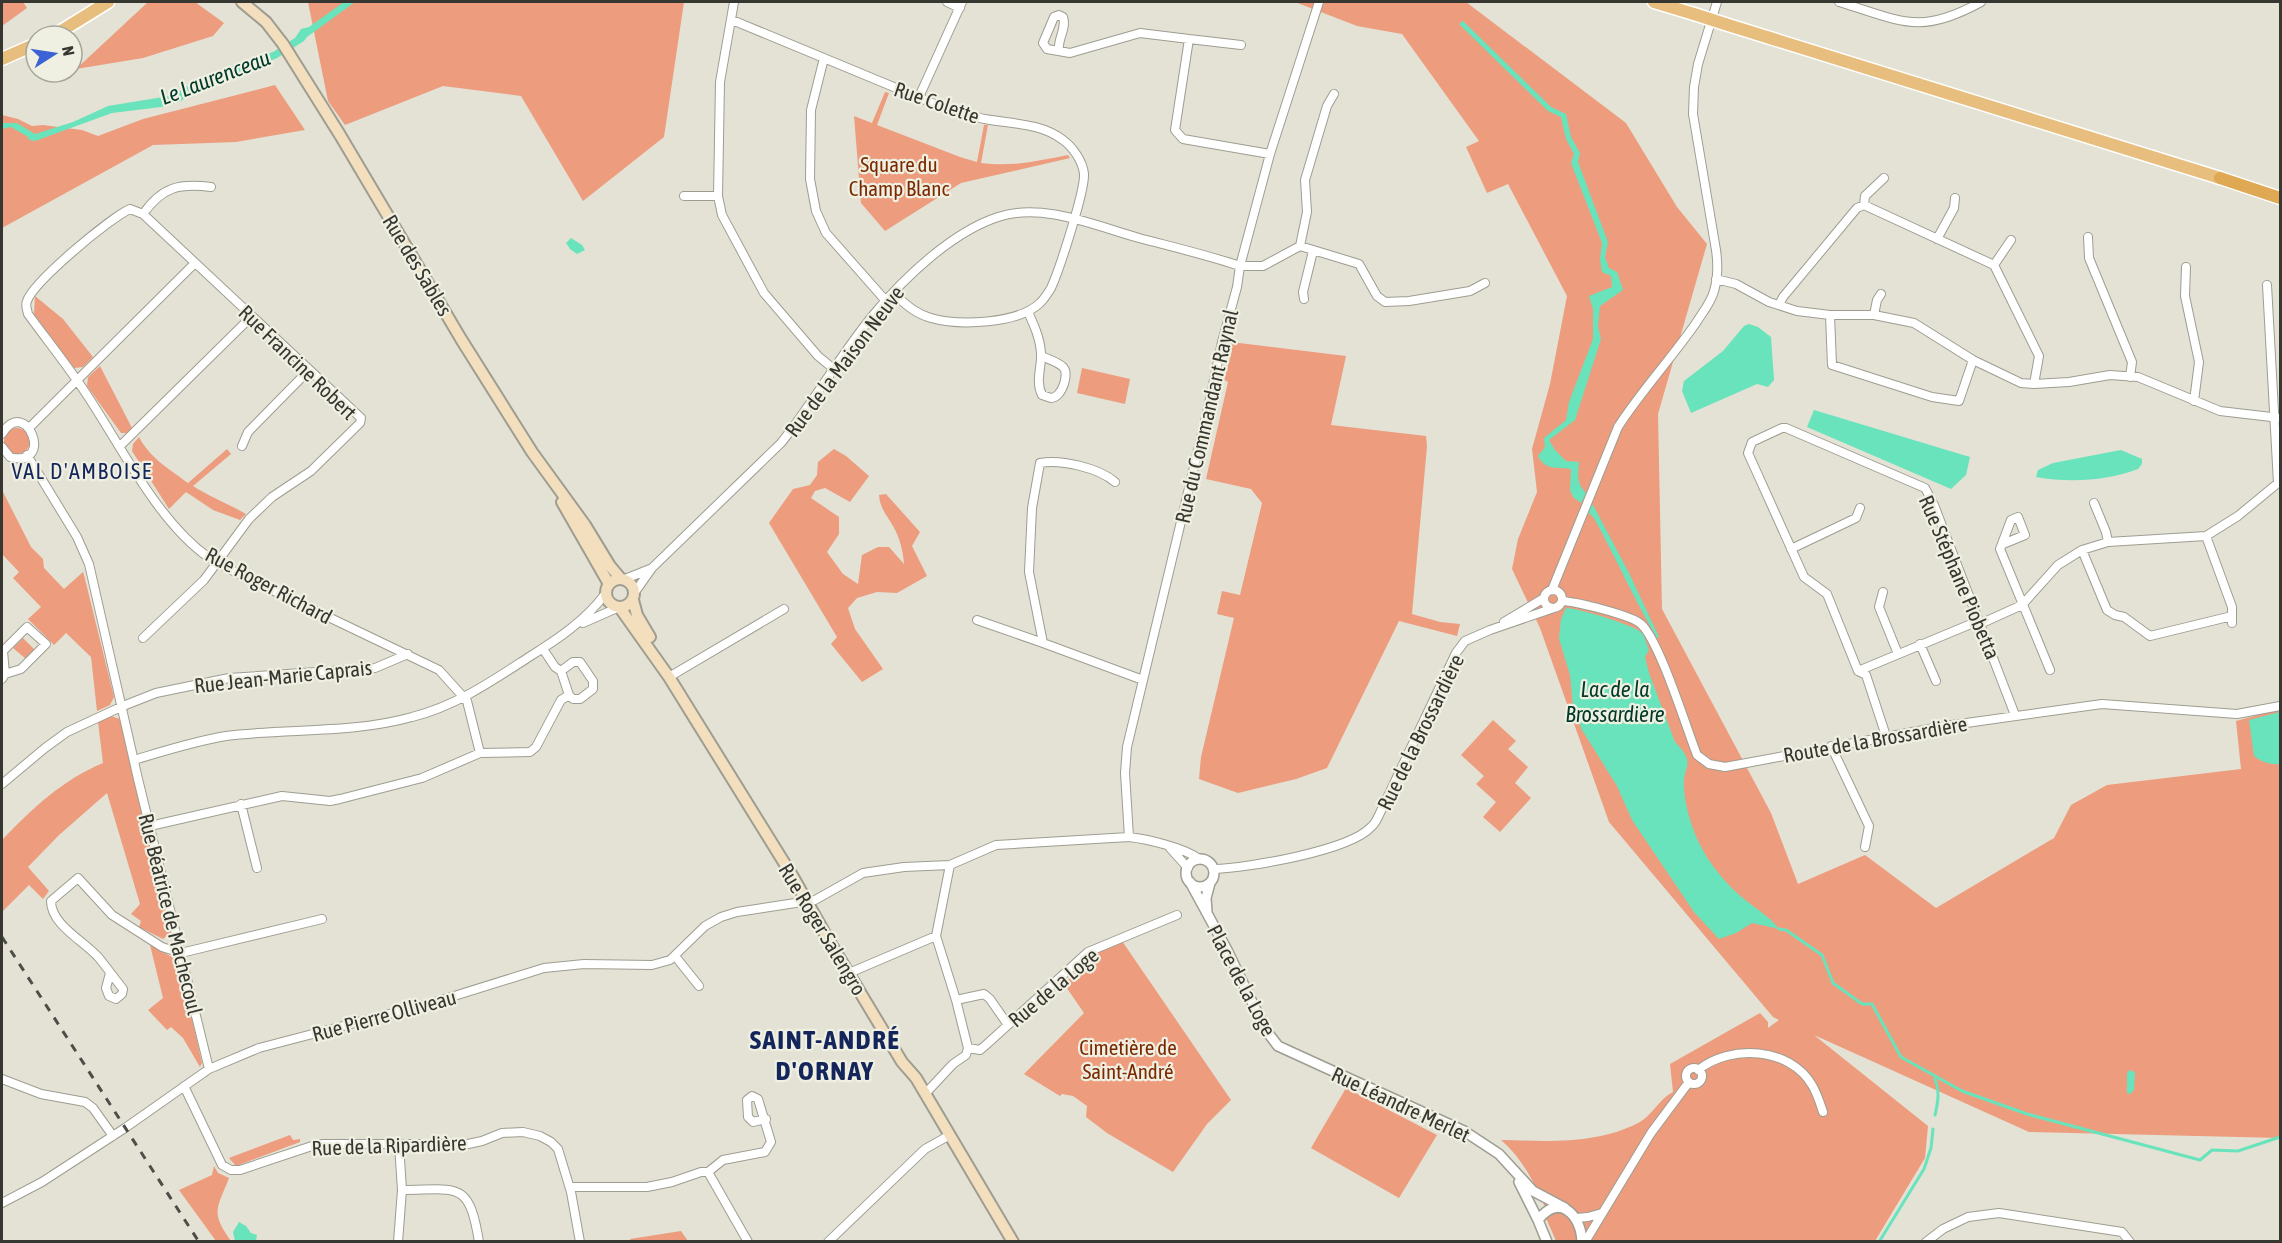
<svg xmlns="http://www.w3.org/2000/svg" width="2282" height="1243" font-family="'Asap Condensed',sans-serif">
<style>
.green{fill:#ed9c7e}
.water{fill:#69e3bc}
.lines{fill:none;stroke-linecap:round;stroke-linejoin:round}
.stream{stroke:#69e3bc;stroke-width:3}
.minor-casing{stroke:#9e9d91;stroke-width:10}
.tertiary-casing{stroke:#9e9d91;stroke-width:12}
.secondary-casing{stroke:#9e9d91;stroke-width:14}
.primary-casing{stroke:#fff;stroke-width:15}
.trunk-casing{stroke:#fff;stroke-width:15}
.minor{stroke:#fff;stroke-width:8}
.tertiary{stroke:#fff;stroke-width:9}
.secondary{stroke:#f3dfbe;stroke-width:10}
.primary{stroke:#e7be7d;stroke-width:12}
.trunk{stroke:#dfa852;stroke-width:12}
.rail{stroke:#4e4e48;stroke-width:3;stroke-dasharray:8 8;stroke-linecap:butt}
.primary-bridge-casing{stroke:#fff;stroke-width:15;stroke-linecap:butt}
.primary-bridge{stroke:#e7be7d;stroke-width:12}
.labels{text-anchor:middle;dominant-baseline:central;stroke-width:4.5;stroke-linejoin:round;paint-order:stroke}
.street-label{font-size:21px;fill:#373732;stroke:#f0f0e2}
.park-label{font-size:21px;fill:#7b2900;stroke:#f0f0e2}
.water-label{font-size:22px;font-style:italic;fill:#00392a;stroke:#f0f0e2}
.neighbourhood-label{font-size:22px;letter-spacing:1.5px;fill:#13255b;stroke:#f0f0e2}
.district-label{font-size:27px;font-weight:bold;letter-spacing:1.5px;fill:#13255b;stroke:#f0f0e2}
</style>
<rect width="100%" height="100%" fill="#e3e2d5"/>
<path class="green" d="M3,2H23L27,8L2,26Z
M148,2H195L224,23L213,36L143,58L76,69Z
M308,2H684L664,137L583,201L521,96L443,86L345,125L328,101Z
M1295,2H1466L1626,123L1677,207L1707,244L1658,414L1662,609L1771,813L1798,884L1865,855L1936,908L2054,838L2071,805L2107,785L2241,769L2236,721L2280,709V1138L2029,1132L1814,1035L1928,1126L1925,1158L1875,1241H1556L1546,1218L1548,1214C1536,1186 1524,1160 1501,1140C1547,1141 1595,1145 1638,1123C1652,1116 1659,1099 1673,1092L1670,1064L1760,1013L1768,1022V1028L1779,1020L1773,1017L1609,822L1540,628L1512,569L1518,539L1537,492L1532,449L1550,384L1567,296L1508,184L1487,193L1466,147L1479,141L1402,34L1357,26Z
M275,85L305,130L236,142L153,145L2,228V115L18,119L32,126L43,125L82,130L98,136L143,119Z
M885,92L889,93L877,125L960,157L977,162L984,125H988L981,163C1011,167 1038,161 1068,155L1070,158L961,183L885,231L861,203L854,116L872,123Z
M35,296L63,319L93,357L83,367L74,368L34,314Z
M1231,342L1346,356L1331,425L1426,436L1427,446L1412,614L1440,622L1460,624L1457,636L1399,621L1327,768L1296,779L1238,793L1199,779L1201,757L1234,618L1217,614L1222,591L1240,595L1262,503L1251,489L1206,479L1228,382L1224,380L1232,351L1230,350Z
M100,366L132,428L128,433H121L87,386L88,377Z
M1082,368L1130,379L1125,404L1077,393Z
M4 441a13 13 0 1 1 26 0a13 13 0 1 1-26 0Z
M139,437C150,458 169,469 188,483L227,449L231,454L193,486C210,497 229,504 246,514L240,520L213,510L186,492L169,509L132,451L133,444Z
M834,449L846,456L869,476L850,502L825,488L815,491L811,498L839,517V534L827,552L843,574L858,584L862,555L878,547H889L904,564C903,551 900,538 893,526C887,515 880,509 879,495L886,494L920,532L912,546L927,576L897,593L877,592L857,598L848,608L855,629L883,669L862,682L831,644L837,637L769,523L793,489L810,485L817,475L818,462Z
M2,490L31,547L43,559L44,568L64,589L83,572L84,575L114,697L110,705L97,711L91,657L66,633L54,645L28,619L41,607L13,578L19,572L2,554Z
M23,638L35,650L26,659L13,648Z
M111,716L120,719L170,933L163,939L139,927L141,921L131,914L140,904L107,793L58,836L28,867L49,891L43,899L29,885L2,912V840C32,809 62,780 103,763L98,722Z
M1493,720L1516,741L1508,749L1528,767L1515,783L1531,798L1500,832L1483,817L1496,802L1476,784L1484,776L1461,755Z
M1122,941L1231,1100L1207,1124L1173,1172L1107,1133L1086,1117L1087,1106L1073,1096L1062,1094L1060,1096L1024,1074L1084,1013L1064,984L1086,962L1091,963L1095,960L1094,954Z
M150,945L174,958L179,963L202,1063L200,1067L183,1038L171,1027L167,1030L148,1010L163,998Z
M1346,1088L1437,1135L1399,1198L1311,1148Z
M290,1135L293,1140L300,1139V1142L236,1166L229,1158Z
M214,1166L218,1173L229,1178C217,1209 210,1212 231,1241H216L179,1190L212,1175Z
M681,1231L688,1241L631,1242L630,1239Z"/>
<path class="water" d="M344,2H355L307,37L304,41L277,58L247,71L218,78L179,102L161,107L112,113L35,141L29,140L28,137L11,127L2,129V123H17L35,134L73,122L108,106L169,96L215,72L273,52L295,38L301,29L309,27Z
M1463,21L1551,107L1566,114L1571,137L1580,153L1578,162L1608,242L1605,257L1609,268L1617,272L1623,290L1600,306L1598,326L1601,339L1575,420L1549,440L1555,450L1566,461L1579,462C1578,475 1576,483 1586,493L1581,503L1573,497L1570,490L1571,469C1558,467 1545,471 1538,456L1545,447L1544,438L1566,420L1569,402L1593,339V309L1589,296L1612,287L1611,276L1602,272L1600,259L1602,243L1571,163L1574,154L1566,139L1561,117L1548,111L1459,24Z
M571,238L582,245L585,250L577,254L570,249L566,243Z
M1749,324L1758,327L1771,337L1774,380L1768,387L1757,384L1691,413L1682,391L1684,381L1723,351L1744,326Z
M1814,410L1970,457L1966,475L1951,489L1807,427Z
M2121,450L2142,459V464L2138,469C2106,481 2070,483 2036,477L2038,470L2053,463Z
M1590,504L1593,505L1629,573L1659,637L1657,638C1634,599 1616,558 1594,518L1587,511Z
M1566,608C1577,608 1635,625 1642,633C1645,637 1647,645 1649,650L1645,657L1649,673L1675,742C1698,765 1682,765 1684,788C1685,806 1691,825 1698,841C1709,864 1728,887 1748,902C1759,911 1770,917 1779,929L1752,923L1736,933L1719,939L1694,912L1632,820L1617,786L1582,730L1573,707L1570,675L1559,639L1561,619Z
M2280,712V764C2271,765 2261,762 2254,756L2249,720Z
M2130,1070L2135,1072L2134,1090L2130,1094L2127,1093V1073Z
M239,1222L246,1226L251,1233L257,1235L256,1241H235L233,1232Z"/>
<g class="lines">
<path class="stream" d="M1779,929L1786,930L1822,955L1833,983L1862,1004H1872L1901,1057L1962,1091L2027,1114L2200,1160L2212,1150L2238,1151L2280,1137
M1935,1079C1940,1091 1938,1102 1935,1115
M1879,1242L1924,1169L1931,1148L1933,1129"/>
<defs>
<path id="minor" d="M734,2L720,82L718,196L722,215L764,293L818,356L835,370
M947,2L960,8
M1839,2C1902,21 1919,36 1981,2
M732,20L954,112C964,114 975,117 985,119C1012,124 1041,123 1063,140C1073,147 1083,162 1084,174C1085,191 1059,271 1051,288C1048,293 1044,299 1040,303C1018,324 959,326 931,318C916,314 904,304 894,293
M1189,39L1241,45
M1059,51C1057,39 1067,29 1063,17L1059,15L1054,17L1043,43L1047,49L1070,53L1140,33L1189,39L1175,130L1183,139L1270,154
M824,58L811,110L810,179L816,211L826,233L886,301
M919,97L962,2
M684,196H718
M1864,205L1865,196L1884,178
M143,214C162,187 179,183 211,187
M2088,237L2089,258L2132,362L2130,377
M1937,239L1954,208L1955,198
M1300,246L1307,212L1305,180L1327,106L1334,94
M1994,265L2011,240
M2186,267L2185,296L2199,362L2194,401
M1716,279L1736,284L1769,302L1797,311L1830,315H1874L1914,323L1973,360L2021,383L2034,384L2069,382L2110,375L2138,377L2220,411L2280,418
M1304,299L1303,292L1313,251
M1779,305L1783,297L1857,208L1864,205L1994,265L2039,356L2034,384
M1028,312C1034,325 1040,338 1041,353C1042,367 1035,381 1042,395C1045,396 1048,397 1051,398C1062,398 1070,373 1063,367C1058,362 1048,359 1041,356
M1830,315L1832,365L1932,397L1959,401L1973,360
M1874,315L1877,300L1881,294
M29,428L195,263
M2,434C26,394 56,469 10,457L2,447
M120,446L252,316
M242,446L248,432L309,370
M27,455L77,537L89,564L138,779L209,1069
M1115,482C1099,468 1061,459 1040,463L1032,508L1029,572L1043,643L1143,680
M2094,503L2106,532L2108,542
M2206,536L2232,607V623
M2003,544L2025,535L2018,517L2011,520L2000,549L2050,670
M1791,549L1856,518L1860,508
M2082,550L2107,610L2115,615L2124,617L2150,636L2232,616
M625,579L650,569
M1544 599a9 9 0 1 1 18 0a9 9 0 1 1-18 0Z
M1552,590L1618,427C1641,391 1671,359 1696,323C1702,313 1711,303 1714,291C1718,278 1718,264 1716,250L1693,114L1694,87L1698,64L1717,2
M635,592L652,568L781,443C814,402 840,355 874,314C904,278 952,232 998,217C1042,202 1096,226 1139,238C1173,247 1207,255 1240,266H1263L1300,246L1359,264L1377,296L1385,302L1409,301L1470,291L1485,283
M1883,592L1879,607L1898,654
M1562,601C1577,602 1631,615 1641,624C1660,642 1686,727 1697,755L1709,764L1725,767L1945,726L2102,704L2237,714L2280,706
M977,620L1043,643
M1504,622L1544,598
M583,623L617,608
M143,638L204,580L249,519L272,497L311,471L360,423L361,418L143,214L130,209C110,218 34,281 27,301C25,305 27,309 28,314C47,340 67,365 85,392C120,444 157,521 208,557C221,565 235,572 249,579L439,670L467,701L480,753
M1920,644L1936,681
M543,649L555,667L561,671L569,695L573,699H580L593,689V681L580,662H573L561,671
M1858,671L1971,624H1980L2022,605L2058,565L2082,550L2108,542L2206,536L2238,516L2278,483L2267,285
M669,677L784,609
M2,679L5,674L21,669L46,644L27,627L3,651L5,674
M1886,736L1866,675L1858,671L1827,594L1804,577L1748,453L1752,442L1782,428H1786L1925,488L1934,505L2015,715
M1831,746L1869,826L1865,847
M134,760C164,751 195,741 226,736C288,728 351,734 412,717C456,706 492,681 529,657C558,639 585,621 606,593
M2,784L45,748L67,732L123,706L156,693L229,678L375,668L408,654
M241,804L257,868
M150,826L282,796L330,801L340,799L422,778L480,753L530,752L536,747L561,700L569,695
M1129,837L1125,773L1127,747L1207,413L1222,342L1237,287L1240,266L1270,154L1319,2
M1170,848L1188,868
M1214,869C1247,868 1349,851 1371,827C1375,824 1377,819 1379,815L1456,653L1465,641L1490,630L1554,608
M675,956L699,986
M110,973L106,988L109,996L116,999L122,994L123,989C115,979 107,968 99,958C84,941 51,925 51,901L78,878L112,915L162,947L181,953L322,919
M849,973L936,936
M956,1000L984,994L990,999L1008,1025
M968,1048L980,1050L987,1044L1088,952L1177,915
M1686 1076a8 8 0 1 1 16 0a8 8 0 1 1-16 0Z
M1698,1070C1730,1044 1790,1047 1812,1085C1817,1093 1820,1103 1823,1112
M2,1079L41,1094L85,1102L93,1108L113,1136
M184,1086L222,1165L231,1170H240L318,1144H468L482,1141L502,1133L523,1132L540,1136L551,1142L558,1149L571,1192L580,1242
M925,1094L953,1064L966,1055L968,1048L956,1000L936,936L950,865
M708,1172L723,1160L765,1152L771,1142L758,1099L752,1096L747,1100L748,1117L753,1122L766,1119
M708,1172L748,1242
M570,1187H647L672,1182L701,1172H708
M402,1190C457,1190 469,1179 479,1242
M2,1203L42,1182L125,1128L209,1069L259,1048L435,1002L544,968L584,964L652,965L670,960L705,926L721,917L737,912L815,900L863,873L904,867L950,865L996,845L1129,837C1147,839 1185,848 1199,859
M1576,1218L1588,1217L1602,1213
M398,1242L402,1190L399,1144
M828,1242L925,1149L950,1135
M1585,1242L1651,1133L1689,1082
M1926,1242L1943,1229L1968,1217L1999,1213L2122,1232L2130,1242"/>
<path id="tertiary" d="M1186 873a14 14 0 1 1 28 0a14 14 0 1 1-28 0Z
M1190,882L1227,950L1265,1029L1278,1046L1464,1131L1499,1154L1533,1191L1565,1208
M1207,912L1206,898L1210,883
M1519,1182L1538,1220
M1547,1242L1538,1220C1559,1193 1581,1214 1582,1242"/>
<path id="secondary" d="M242,2L266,22L283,44L340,135L461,339L532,452L585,525L610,566L621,579
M562,502L609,584
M606 593a14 14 0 1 1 28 0a14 14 0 1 1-28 0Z
M633,600L637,615L650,637
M620,608L669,677L793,877L828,939L902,1062L916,1078L1013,1242"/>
<path id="primary" d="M1654,2L1694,14
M1725,24L2220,178
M53,36L108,2
M2,59L36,44"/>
<path id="trunk" d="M2220,178L2280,198"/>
</defs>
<use href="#minor" class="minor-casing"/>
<use href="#tertiary" class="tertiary-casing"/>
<use href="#secondary" class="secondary-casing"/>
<use href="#primary" class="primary-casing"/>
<use href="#trunk" class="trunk-casing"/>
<use href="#minor" class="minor"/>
<use href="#tertiary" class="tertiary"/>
<use href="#secondary" class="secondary"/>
<use href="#primary" class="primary"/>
<use href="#trunk" class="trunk"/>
<path class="rail" d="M2,937L199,1242"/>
<defs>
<path id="primary-bridge" d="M1694,14L1725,24"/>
</defs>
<use href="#primary-bridge" class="primary-bridge-casing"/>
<use href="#primary-bridge" class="primary-bridge"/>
</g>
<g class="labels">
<g class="street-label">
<text transform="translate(937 102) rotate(19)">Rue Colette</text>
<text transform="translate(418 265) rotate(59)">Rue des Sables</text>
<text transform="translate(844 361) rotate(-53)">Rue de la Maison Neuve</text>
<text transform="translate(298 362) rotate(44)">Rue Francine Robert</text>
<text transform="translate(1206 416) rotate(-77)">Rue du Commandant Raynal</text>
<text transform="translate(1960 577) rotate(67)">Rue Stéphane Piobetta</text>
<text transform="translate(269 585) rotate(28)">Rue Roger Richard</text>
<text transform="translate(283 676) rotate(-6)">Rue Jean-Marie Caprais</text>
<text transform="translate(1420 732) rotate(-64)">Rue de la Brossardière</text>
<text transform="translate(1875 739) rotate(-10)">Route de la Brossardière</text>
<text transform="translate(171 914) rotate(76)">Rue Béatrice de Machecoul</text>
<text transform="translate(823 929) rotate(59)">Rue Roger Salengro</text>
<text transform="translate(1242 980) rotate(62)">Place de la Loge</text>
<text transform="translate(1053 987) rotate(-40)">Rue de la Loge</text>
<text transform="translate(384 1015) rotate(-15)">Rue Pierre Olliveau</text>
<text transform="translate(1401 1104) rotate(25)">Rue Léandre Merlet</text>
<text transform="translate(389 1145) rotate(-2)">Rue de la Ripardière</text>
</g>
<g class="park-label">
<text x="899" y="164">Square du<tspan x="899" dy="24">Champ Blanc</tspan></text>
<text x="1128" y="1047">Cimetière de<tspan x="1128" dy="24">Saint-André</tspan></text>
</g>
<g class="water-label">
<text transform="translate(215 77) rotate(-21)">Le Laurenceau</text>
<text x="1615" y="689">Lac de la<tspan x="1615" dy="25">Brossardière</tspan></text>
</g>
<g class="neighbourhood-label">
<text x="82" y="471">VAL D'AMBOISE</text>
</g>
<g class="district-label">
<text x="825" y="1039">SAINT-ANDRÉ<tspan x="825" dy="31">D'ORNAY</tspan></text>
</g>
</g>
<rect width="2282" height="1243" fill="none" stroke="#373732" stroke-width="6"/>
<g transform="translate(54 54) rotate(78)"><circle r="28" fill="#f0f0e2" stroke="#a6a69c" stroke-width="1.5"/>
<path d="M0-4.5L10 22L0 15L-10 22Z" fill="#3c63d4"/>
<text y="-9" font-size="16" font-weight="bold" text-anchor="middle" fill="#373732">N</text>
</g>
</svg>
